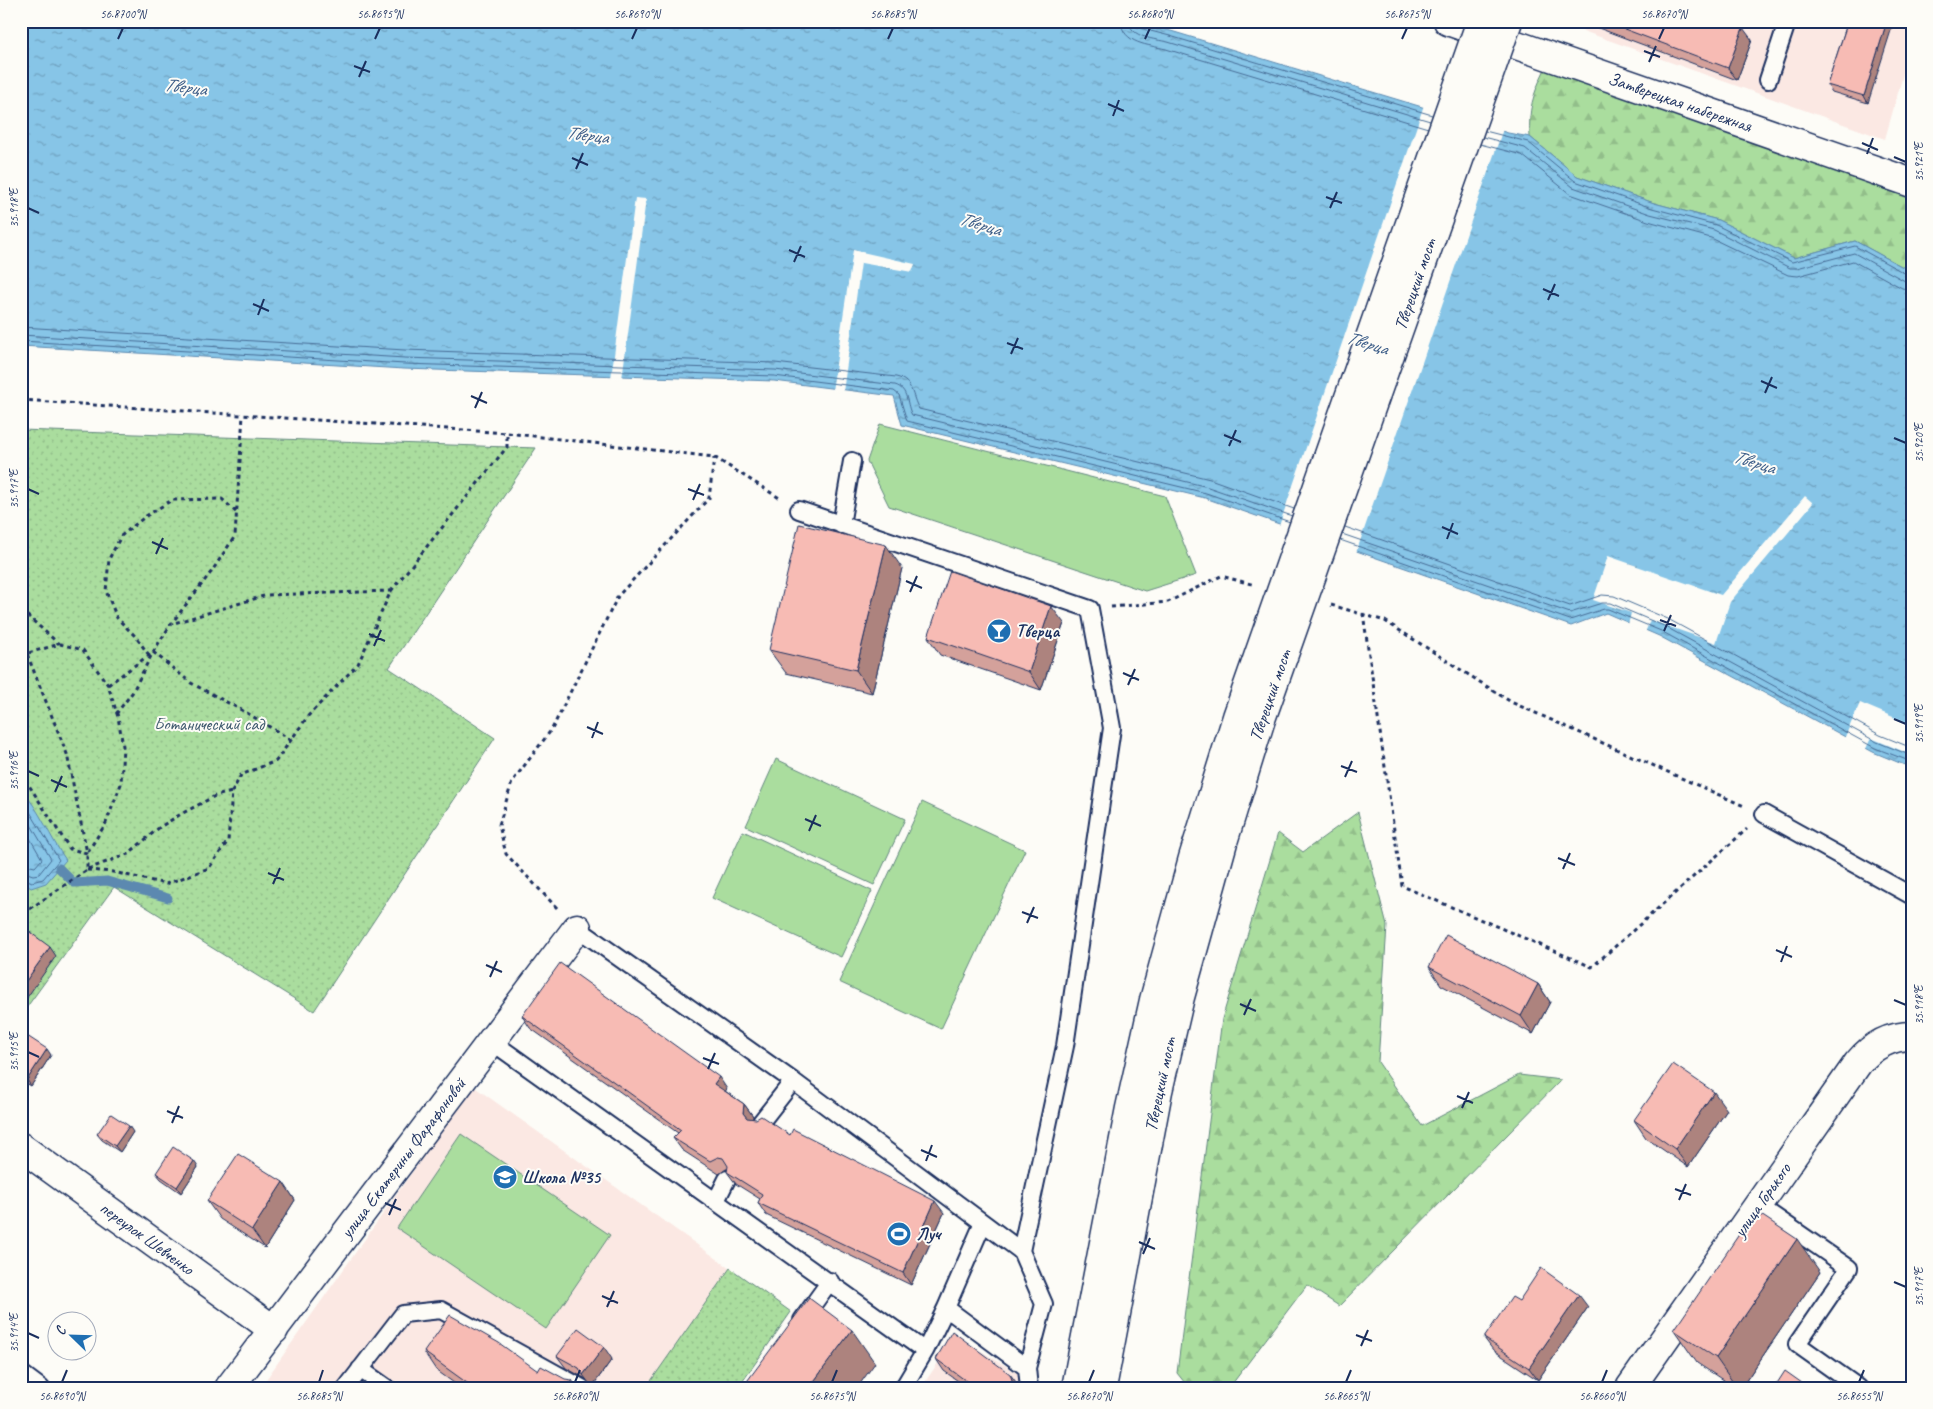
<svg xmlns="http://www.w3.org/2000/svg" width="1933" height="1409" font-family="Caveat,sans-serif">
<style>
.built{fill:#fbe8e3}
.grass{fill:#aadd9e;stroke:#62867e}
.forest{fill:url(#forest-firs);stroke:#62867e}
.park{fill:url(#park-dots);stroke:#62867e}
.water{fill:url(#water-ripples);stroke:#5c89b0}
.pier{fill:#fdfcf7}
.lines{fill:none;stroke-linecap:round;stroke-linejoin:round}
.shore{stroke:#466b95;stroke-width:1}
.stream{stroke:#5c89b0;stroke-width:9}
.lane-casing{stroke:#1b2f5e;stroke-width:20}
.street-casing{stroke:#1b2f5e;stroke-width:31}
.path{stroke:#1b2f5e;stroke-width:3;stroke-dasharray:4 4;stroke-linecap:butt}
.lane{stroke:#fdfcf7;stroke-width:16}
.street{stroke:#fdfcf7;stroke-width:28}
.primary-bridge-casing{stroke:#1b2f5e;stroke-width:31;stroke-linecap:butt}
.primary-bridge{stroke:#fdfcf7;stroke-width:28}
.wall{fill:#d4a19b;stroke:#1b2f5e}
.shaded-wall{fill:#ad837e;stroke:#1b2f5e}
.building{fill:#f7bbb4;stroke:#1b2f5e}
.ticks{fill:none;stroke:#1b2f5e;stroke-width:2}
.labels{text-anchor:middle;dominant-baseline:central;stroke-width:4;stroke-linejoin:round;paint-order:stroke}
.street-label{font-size:18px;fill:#1b2f5e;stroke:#fdfcf7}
.poi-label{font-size:18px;font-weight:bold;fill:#1b2f5e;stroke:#fdfcf7;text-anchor:start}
.park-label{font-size:18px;fill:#3f5a6e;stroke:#fdfcf7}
.water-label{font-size:19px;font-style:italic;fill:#3b5c87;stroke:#fdfcf7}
.neatline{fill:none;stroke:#1b2f5e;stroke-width:2}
.ticks-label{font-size:12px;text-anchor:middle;fill:#1b2f5e}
</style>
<defs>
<pattern id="forest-firs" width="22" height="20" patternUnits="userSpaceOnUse" patternTransform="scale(1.25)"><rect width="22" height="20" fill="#aadd9e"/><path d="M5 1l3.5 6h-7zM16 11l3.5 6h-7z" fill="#92be8a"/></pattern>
<pattern id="park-dots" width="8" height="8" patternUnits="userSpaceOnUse" patternTransform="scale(1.25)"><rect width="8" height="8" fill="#aadd9e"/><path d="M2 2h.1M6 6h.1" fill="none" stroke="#92be8a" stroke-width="1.8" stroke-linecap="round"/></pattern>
<pattern id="water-ripples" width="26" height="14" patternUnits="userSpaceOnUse" patternTransform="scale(1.25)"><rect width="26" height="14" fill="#87c5e7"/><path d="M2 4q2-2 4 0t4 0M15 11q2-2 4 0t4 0" fill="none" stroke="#6ea0be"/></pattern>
</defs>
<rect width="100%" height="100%" fill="#fdfcf7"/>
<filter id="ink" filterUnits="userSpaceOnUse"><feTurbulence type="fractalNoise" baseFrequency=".02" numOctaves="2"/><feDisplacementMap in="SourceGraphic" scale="10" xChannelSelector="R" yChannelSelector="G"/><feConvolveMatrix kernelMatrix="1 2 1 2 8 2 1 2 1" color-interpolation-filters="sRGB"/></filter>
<g filter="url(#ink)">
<path class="built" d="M1571,21H1912V43L1885,139L1569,26Z
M473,1086L730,1268L646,1388H260Z
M956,1336L1029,1380L1028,1388H921Z"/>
<path class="grass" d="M880,424L1165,496L1196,575L1145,591L889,506L867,461Z
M776,759L905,819L874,885L746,826Z
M922,802L1025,850L941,1029L839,982Z
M743,831L872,891L841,957L712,898Z
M461,1134L610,1235L546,1329L397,1228Z"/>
<path class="forest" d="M1545,69L1737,129L1814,164L1854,163L1912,191V272L1855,241L1794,258L1718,220L1654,203L1577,176L1530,137C1528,110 1533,94 1545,69Z
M1358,812L1387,926L1378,1062L1422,1126L1519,1075L1561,1080L1339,1306L1307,1285L1229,1388H1189L1177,1373L1222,1019L1278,833L1303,852Z"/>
<path class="park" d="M21,430L536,448L389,668L495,738L314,1011L114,887L21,1015Z
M730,1268L791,1312L738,1388H646Z"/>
<path class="water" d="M21,21H1131L1171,31L1508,133L1530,137L1577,176L1654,203L1718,220L1794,258L1855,241L1912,272V768L1873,752L1659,636L1606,613L1571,626L1205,498L902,425L894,396L774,381L404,369L21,346Z
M21,789C40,810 50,838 66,860L46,883L31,888L21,881Z"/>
<path class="pier" d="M1424,105L1503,129L1356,553L1279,526Z
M635,198L646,199L622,379L611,378Z
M853,250L915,264L912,272L861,263L843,392L832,391Z
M1805,496L1813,503L1730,602L1716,643L1650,620L1645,633L1628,625L1631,613L1593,600L1608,556L1721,595Z
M1860,703L1912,725V742L1907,753L1871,738L1865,751L1844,739Z"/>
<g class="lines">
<path class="shore" d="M1121,21C1122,44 1149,45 1166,49L1428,128
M1129,21C1130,38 1155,39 1168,42L1430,121
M1135,21V26L1139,28L1170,36L1432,115
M1485,131L1528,142L1575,181L1652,208L1716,225L1792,262L1855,246L1908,275L1912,276
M1483,137L1525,148L1573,187L1650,214L1714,230L1790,268H1797L1854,253L1905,281L1912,282
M1480,144L1522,155L1570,194L1648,221L1711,238L1788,275L1798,276L1853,261L1902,288L1912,290
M21,327L405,350L775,363L896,377C914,381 911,396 919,409L1210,479L1294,509
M21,335L405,358L775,370L895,385C909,389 906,405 912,415L1208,487L1292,516
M21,341L405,364L774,376L894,391L899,395L907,421L1206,493L1290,522
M1345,527L1570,606L1602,595L1614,596L1668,619L1880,735L1912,748
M1342,534L1570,613L1602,603H1610L1664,626L1877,742L1912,756
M1340,540L1570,620L1604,609H1608L1661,631L1875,748L1912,762
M21,797L59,860L43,879L32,882L21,877
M21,808L51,859L39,874L33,875L21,871
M21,823L42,859L35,867L21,864"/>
<path class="stream" d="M59,868L74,883L107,881L168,898"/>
<defs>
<path id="lane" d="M1768,80L1786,26L1784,21
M799,510L1090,609L1112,728L1065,1046L1021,1251L1044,1304L1027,1368
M841,525L852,461
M1764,814L1912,896
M577,928L793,1081L1021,1251
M491,1041L925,1351L903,1388
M761,1122L793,1081
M716,1201L727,1179
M1758,1205L1849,1268L1797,1344L1859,1388
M983,1223L946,1308L1027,1368L1029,1388
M802,1320L830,1281
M925,1351L946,1308
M360,1369L387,1388
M21,1373L41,1388
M346,1388L403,1314L441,1310L582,1388"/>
<path id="street" d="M1448,21L1912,183
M21,1147L274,1330
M229,1388L577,928
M1630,1388L1858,1063C1872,1046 1889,1036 1912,1036"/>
</defs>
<use href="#lane" class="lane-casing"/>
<use href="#street" class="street-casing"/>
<path class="path" d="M21,400L507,433L714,457L781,499
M391,591L507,447V433
M1331,605L1385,621L1511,702L1744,806
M1111,607L1168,602L1221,576L1255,585
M21,610L59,644
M1363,613L1402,886L1592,967L1747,829
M21,655L60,644L83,650L108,685L118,717L123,746L121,784L106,823L87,853V870L21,915
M149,655L136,637L117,618L106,591L109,559L121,536L146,516L172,500L222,499L238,514
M108,685L153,652L191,683L247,713L291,740
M116,714L132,693L153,652L171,624L212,571L235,536L243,415
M21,773L70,849L87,853L67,754L27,654
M88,869L128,854L160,827L181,814L215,796L232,792
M87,870L113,872L166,884L209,868L228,841L232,792L241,775L276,761L308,716L358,664L391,591L267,595L171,624
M557,908L506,854L499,825L512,782L552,729L618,596L709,498L714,458"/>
<use href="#lane" class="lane"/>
<use href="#street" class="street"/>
<defs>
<path id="primary-bridge" d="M1076,1388L1130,1108L1154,1000L1193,858L1237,717L1481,21
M1102,1388L1158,1091L1180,997L1223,842L1261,719L1508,21"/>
</defs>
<use href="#primary-bridge" class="primary-bridge-casing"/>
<use href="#primary-bridge" class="primary-bridge"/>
</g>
<path class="wall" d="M1584,21H1726L1752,40L1737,80L1585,23Z
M1848,21L1868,103L1832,92L1827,85Z
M902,568L872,693L786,673L769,650Z
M1064,623L1041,690L940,655L928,637Z
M1429,967L1538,984L1550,1002L1533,1034L1441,985Z
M522,1016L727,1089L725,1091L744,1104L753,1116L752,1119L790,1135L944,1213L911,1285L766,1215L758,1203L760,1199L736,1184L727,1172L728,1169H726L719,1174L682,1150L673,1138L678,1133L530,1028Z
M21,1032L51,1055L31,1086L21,1080Z
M1727,1110L1688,1167L1646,1138L1634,1120Z
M133,1132L120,1152L102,1140L97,1134Z
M198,1167L181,1193L161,1179L156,1173Z
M283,1182L295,1200L265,1248L220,1219L207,1201Z
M1820,1272L1741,1388H1735L1697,1363L1674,1330Z
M1519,1301L1588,1307L1538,1380L1493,1350L1484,1338Z
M424,1352L538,1371L577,1388H461L436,1370Z
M557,1356L612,1359L592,1387L586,1379L566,1368Z
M936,1359L1019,1386V1388H968L944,1371Z"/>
<path class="shaded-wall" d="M1887,21H1894L1868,103L1864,96Z
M1743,28L1752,40L1737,80L1728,68Z
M886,545L902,568L872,693L856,670Z
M1051,606L1064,623L1041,690L1029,672Z
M50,947L56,956L21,1006V988Z
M1538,984L1550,1002L1533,1034L1521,1016Z
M47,1049L51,1055L31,1086L27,1080Z
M719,1077L727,1089L722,1096L714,1084Z
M1714,1092L1727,1110L1688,1167L1675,1149Z
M744,1104L753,1116L752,1125L743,1113Z
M129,1126L133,1132L120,1152L115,1146Z
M194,1161L198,1167L181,1193L177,1187Z
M283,1182L295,1200L265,1248L252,1230Z
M935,1201L944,1213L911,1285L903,1273Z
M1797,1239L1820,1272L1741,1388H1737L1716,1358Z
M1579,1295L1588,1307L1538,1380L1529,1368Z
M852,1330L875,1363L857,1388H809Z
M604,1347L612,1359L592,1387L583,1375Z
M1010,1374L1019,1386V1388H1012Z
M572,1380L577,1388H566Z"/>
<path class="building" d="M1603,21H1726L1743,28L1728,68Z
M1848,21H1887L1864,96L1827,85Z
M799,524L886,545L856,670L769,650Z
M950,571L1051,606L1029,672L928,637Z
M27,930L50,947L21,988V938Z
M1446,935L1538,984L1521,1016L1429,967Z
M560,963L719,1077L714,1084L744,1104L743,1113L747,1118L756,1119L761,1116L790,1135L793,1129L935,1201L903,1273L758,1203L762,1194L727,1172L728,1166L723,1158L718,1157L710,1161L673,1138L681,1130L522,1016Z
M21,1032L47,1049L27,1080L21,1077Z
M1673,1064L1714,1092L1675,1149L1634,1120Z
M111,1114L129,1126L115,1146L97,1134Z
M173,1147L194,1161L177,1187L156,1173Z
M238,1154L283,1182L252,1230L207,1201Z
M1755,1211L1797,1239L1716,1358L1674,1330Z
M1541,1268L1579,1295L1529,1368L1484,1338L1512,1297L1519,1301Z
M809,1298L852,1330L809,1388H742Z
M450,1315L499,1343L538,1371L541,1366L565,1379L572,1380L566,1388H474L424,1352Z
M578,1328L604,1347L583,1375L579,1368L557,1356Z
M952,1331L1010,1374L1013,1383L1012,1388H976L936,1359Z
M1785,1371L1809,1388H1774Z"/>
</g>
<path class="ticks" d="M118,39L123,28M375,39L380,28M632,39L637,28M888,39L893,28M1145,39L1150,28M1402,39L1407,28M1659,39L1664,28M1644,51L1660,57M1649,62L1656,46M354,66L370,72M359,77L366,61M1108,104L1124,111M1113,116L1119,100M1862,143L1878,150M1867,154L1873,138M1894,157L1906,162M572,158L588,165M576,169L583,153M1326,197L1342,203M28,208L39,213M1330,208L1337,192M789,250L805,257M794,262L801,246M1543,289L1559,296M1548,300L1555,284M253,304L269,311M258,315L264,299M1007,343L1023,349M1011,354L1018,338M1761,381L1777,388M1765,393L1772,377M471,396L487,403M475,408L482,392M1224,435L1241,442M1894,438L1906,443M1229,446L1236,430M28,489L39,494M688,489L704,495M693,500L700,484M1442,527L1458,534M1447,539L1453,523M152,542L168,549M156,554L163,538M906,581L922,588M910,592L917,576M1660,620L1676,626M1664,631L1671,615M369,634L385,641M374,646L381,630M1123,673L1139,680M1128,685L1135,669M1894,719L1906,724M587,727L603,734M592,738L598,722M1341,766L1357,772M28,771L39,776M1345,777L1352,761M51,780L67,787M55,792L62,776M805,819L821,826M809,831L816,815M1558,858L1575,865M1563,869L1570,853M268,873L284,880M273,884L280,868M1022,912L1038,918M1027,923L1034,907M1776,950L1792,957M1781,962L1787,946M486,965L502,972M490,977L497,961M1894,1000L1906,1005M1240,1004L1256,1011M1244,1015L1251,999M28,1052L39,1057M703,1058L719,1064M708,1069L715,1053M1457,1096L1473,1103M1462,1108L1469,1092M167,1111L183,1118M172,1123L179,1106M921,1150L937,1157M926,1161L932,1145M1675,1189L1691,1195M1679,1200L1686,1184M385,1203L401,1210M389,1215L396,1199M1139,1242L1155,1249M1143,1254L1150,1238M1894,1282L1906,1287M602,1296L618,1303M607,1307L614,1291M28,1333L39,1338M1356,1335L1372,1341M1361,1346L1368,1330M62,1382L67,1370M319,1382L323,1370M575,1382L580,1370M832,1382L837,1370M1089,1382L1094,1370M1346,1382L1351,1370M1602,1382L1607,1370M1859,1382L1864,1370"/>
<defs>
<symbol id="bar-disc" viewBox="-11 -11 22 22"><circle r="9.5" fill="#1f6fb2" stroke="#fdfcf7"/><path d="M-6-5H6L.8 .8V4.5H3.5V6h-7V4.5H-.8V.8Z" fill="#fff"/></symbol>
<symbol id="school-disc" viewBox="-11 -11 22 22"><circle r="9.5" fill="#1f6fb2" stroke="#fdfcf7"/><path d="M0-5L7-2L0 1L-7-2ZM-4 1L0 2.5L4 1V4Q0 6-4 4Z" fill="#fff"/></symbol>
<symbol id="stadium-disc" viewBox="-11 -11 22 22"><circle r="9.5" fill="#1f6fb2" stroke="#fdfcf7"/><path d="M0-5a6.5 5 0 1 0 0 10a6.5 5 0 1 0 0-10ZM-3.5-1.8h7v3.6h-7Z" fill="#fff"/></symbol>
</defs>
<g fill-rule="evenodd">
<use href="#bar-disc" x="985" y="617" width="28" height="28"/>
<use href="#school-disc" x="491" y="1163" width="28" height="28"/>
<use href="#stadium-disc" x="885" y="1220" width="28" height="28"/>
</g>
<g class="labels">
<g class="street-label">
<text transform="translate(1680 102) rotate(19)">Затверецкая набережная</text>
<text transform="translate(1415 284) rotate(-71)">Тверецкий мост</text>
<text transform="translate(1270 695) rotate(-71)">Тверецкий мост</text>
<text transform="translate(1160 1084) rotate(-78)">Тверецкий мост</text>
<text transform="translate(403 1158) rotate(-53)">улица Екатерины Фарафоновой</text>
<text transform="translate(1762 1200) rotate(-55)">улица Горького</text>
<text transform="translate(147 1238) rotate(36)">переулок Шевченко</text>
</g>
<g class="poi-label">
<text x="1016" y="631">Тверца</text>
<text x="522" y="1177">Школа №35</text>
<text x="916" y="1234">Луч</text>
</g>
<g class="park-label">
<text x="209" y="724">Ботанический сад</text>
</g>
<g class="water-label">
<text transform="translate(185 87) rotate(7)">Тверца</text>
<text transform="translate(587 135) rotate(7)">Тверца</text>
<text transform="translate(980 224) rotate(17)">Тверца</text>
<text transform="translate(1367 343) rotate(17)">Тверца</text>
<text transform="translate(1754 462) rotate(17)">Тверца</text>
</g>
</g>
<rect width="1933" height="1409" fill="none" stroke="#fdfcf7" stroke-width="55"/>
<g transform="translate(72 1336) rotate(293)"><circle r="24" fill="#fdfcf7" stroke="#a3aaba"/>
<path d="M0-4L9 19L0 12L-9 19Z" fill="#1f6fb2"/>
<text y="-8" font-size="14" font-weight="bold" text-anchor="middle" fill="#1b2f5e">С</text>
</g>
<rect x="28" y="28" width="1878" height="1354" class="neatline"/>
<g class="ticks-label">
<text x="123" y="18">56.8700°N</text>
<text x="380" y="18">56.8695°N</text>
<text x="637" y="18">56.8690°N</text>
<text x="893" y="18">56.8685°N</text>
<text x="1150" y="18">56.8680°N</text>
<text x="1407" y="18">56.8675°N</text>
<text x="1664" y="18">56.8670°N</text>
<text transform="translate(1919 162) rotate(-90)" y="4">35.921°E</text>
<text transform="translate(14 208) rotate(-90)" y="4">35.918°E</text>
<text transform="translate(1919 443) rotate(-90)" y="4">35.920°E</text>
<text transform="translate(14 489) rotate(-90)" y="4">35.917°E</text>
<text transform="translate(1919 724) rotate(-90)" y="4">35.919°E</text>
<text transform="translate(14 771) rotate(-90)" y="4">35.916°E</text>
<text transform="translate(1919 1005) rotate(-90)" y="4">35.918°E</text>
<text transform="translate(14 1052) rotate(-90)" y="4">35.915°E</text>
<text transform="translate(1919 1287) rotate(-90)" y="4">35.917°E</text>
<text transform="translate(14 1333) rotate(-90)" y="4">35.914°E</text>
<text x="62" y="1400">56.8690°N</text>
<text x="319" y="1400">56.8685°N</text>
<text x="575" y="1400">56.8680°N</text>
<text x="832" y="1400">56.8675°N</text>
<text x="1089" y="1400">56.8670°N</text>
<text x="1346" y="1400">56.8665°N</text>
<text x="1602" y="1400">56.8660°N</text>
<text x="1859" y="1400">56.8655°N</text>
</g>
</svg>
